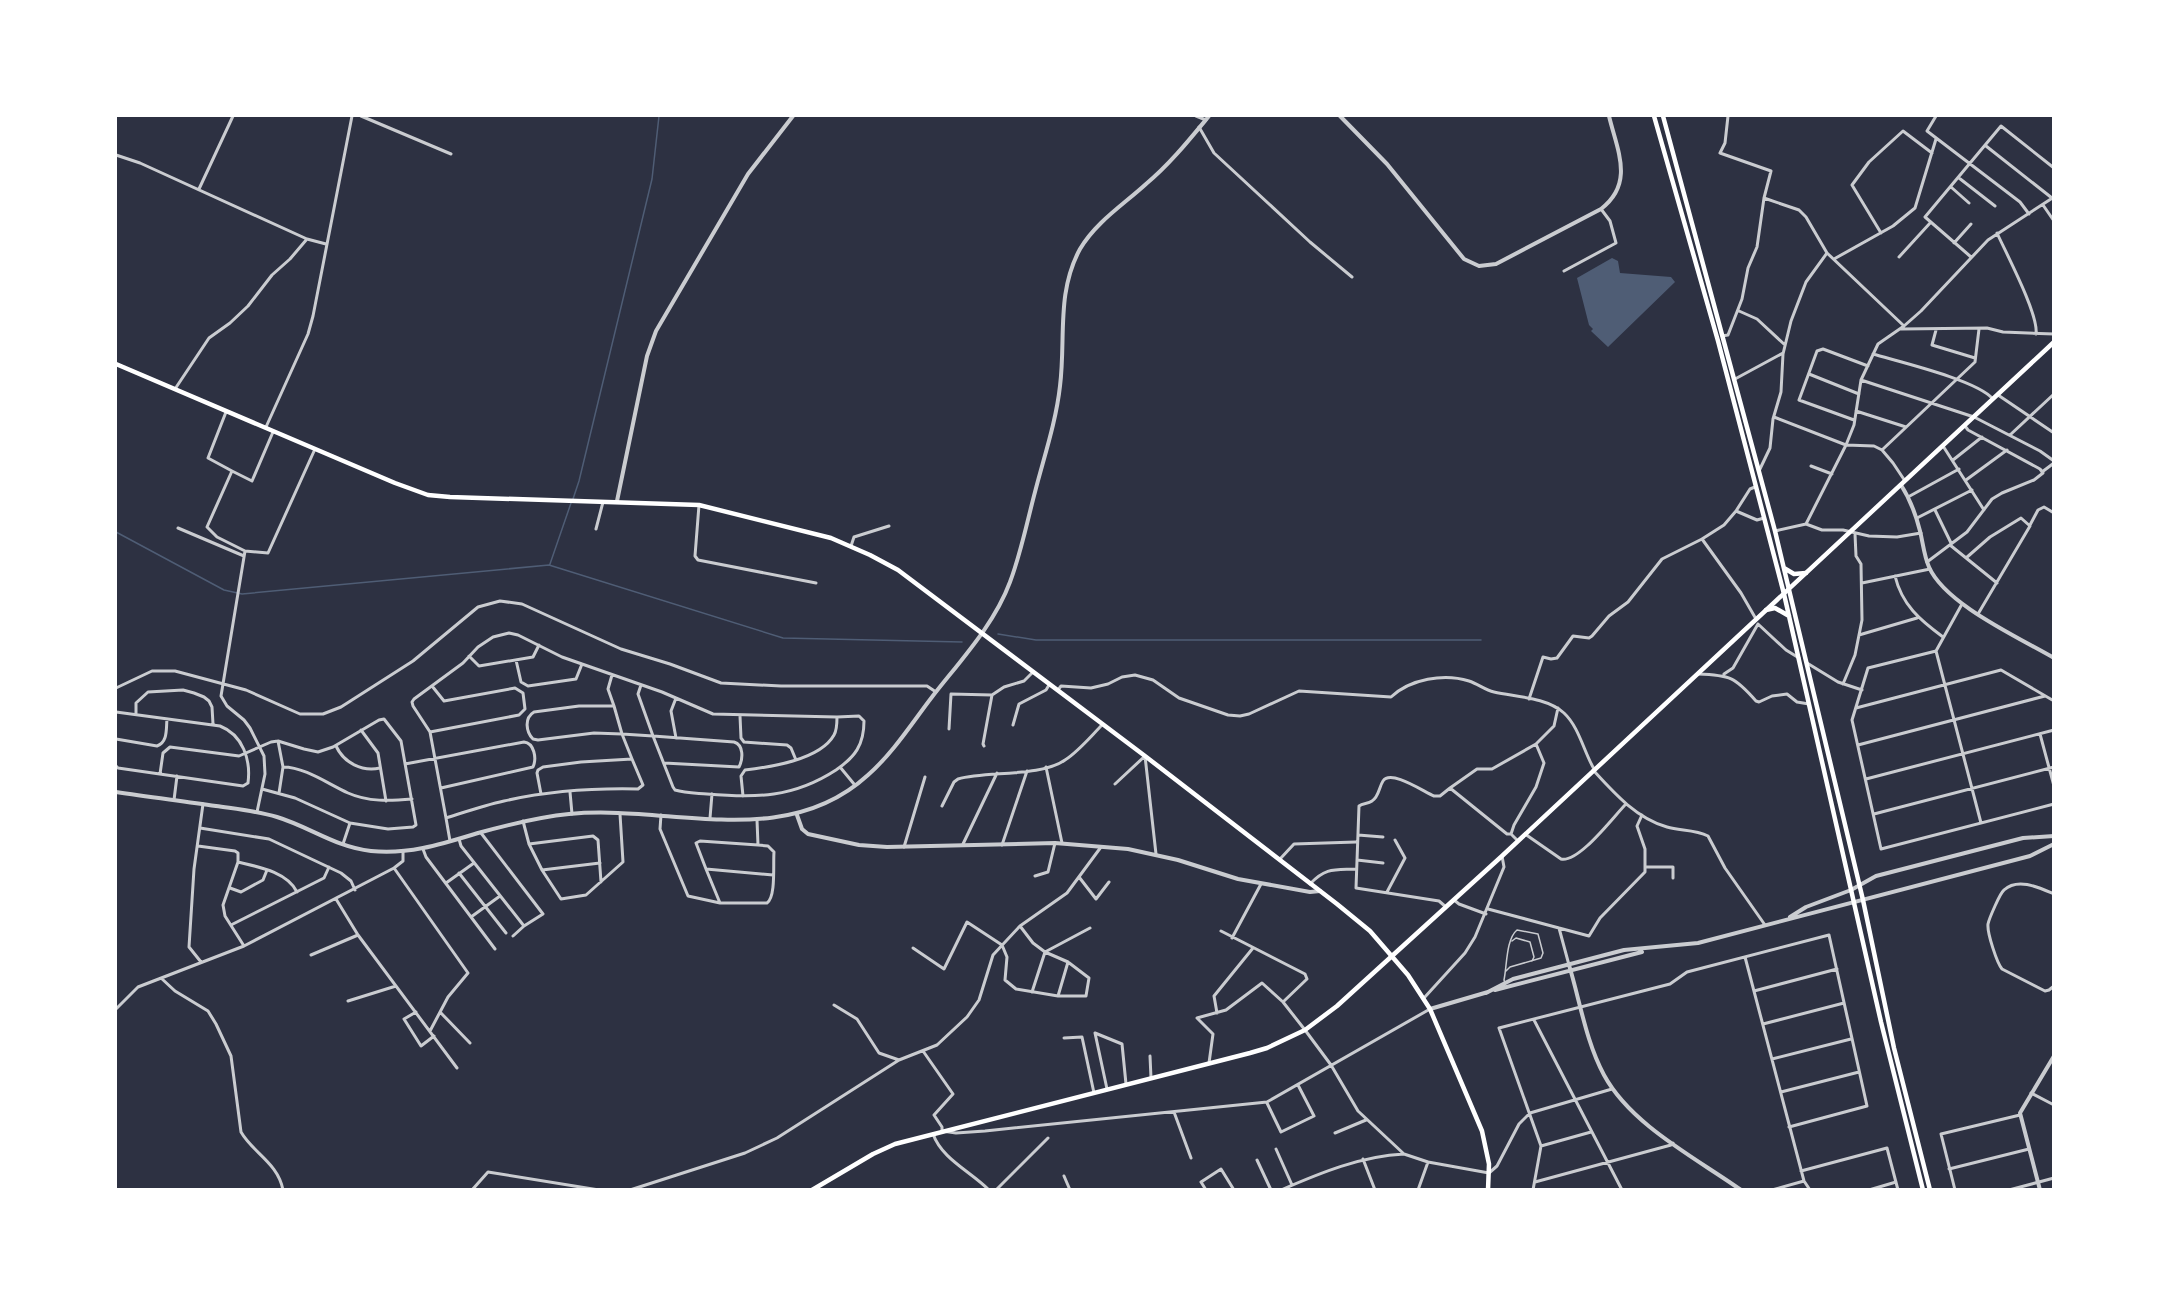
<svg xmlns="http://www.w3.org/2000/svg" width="2169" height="1305" font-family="Inter,sans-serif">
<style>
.water{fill:#4f5d75}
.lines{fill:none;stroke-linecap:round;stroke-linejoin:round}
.stream{stroke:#4f5d75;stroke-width:1.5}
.service{stroke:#caccd0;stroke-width:1.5}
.minor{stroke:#caccd0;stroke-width:3}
.tertiary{stroke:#caccd0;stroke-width:4}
.secondary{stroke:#fff;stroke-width:4.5}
.primary{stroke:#fff;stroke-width:4.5}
.trunk{stroke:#fff;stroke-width:4.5}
</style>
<rect width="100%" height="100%" fill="#2d3142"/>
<path class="water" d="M1612,258L1618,261L1620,273L1671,277L1675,282L1608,347L1591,331L1593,329L1589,325L1577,278Z"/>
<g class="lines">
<path class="stream" d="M573,499L579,481L652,179L659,116
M116,532L224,590L242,594L549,565L783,638L962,642
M550,564L571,503
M998,634L1036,640H1481"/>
<path class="service" d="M1512,941L1516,938L1530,942L1534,957L1532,961
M1505,983L1504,980C1507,966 1506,939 1517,930L1538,934L1543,953L1541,958L1510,967L1506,971"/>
<path class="minor" d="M361,116L451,154
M1196,116L1206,120
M1728,116L1725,143L1720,153L1771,171L1764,198L1799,210L1806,217L1827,253L1904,326
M1936,116L1927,131L2020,202L2029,214
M1199,127L1214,153L1310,242L1352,277
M1986,146L2052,198
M116,155L140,163L307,239L326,244
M1959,178L1995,206
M1951,187L1969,203
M199,189L233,116
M2043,205L2054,221
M1881,233L1852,185L1869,162L1903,131L1932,153
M1997,233C2006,253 2039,315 2036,334
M1954,243L1971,224
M1899,257L1931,222
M1971,257L1925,217L2001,126L2054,168
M1834,259L1893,226L1915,208L1936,139
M1564,271L1616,243L1610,221L1601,209
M1739,311L1757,319L1785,345
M1901,329L1987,328L2003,332L2054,334
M1936,330L1932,345L1975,358
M1722,336L1728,335L1742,299L1748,268L1757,247L1764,198
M1873,354C1900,362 1977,380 1993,399
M1809,374L1859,394
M1735,379L1783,353
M1861,380L1974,417L2040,451L2054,461
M175,389L209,338L230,323L248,306L272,275L290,259L307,239
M1998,395L2054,433
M1856,411L1906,427
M226,412L208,458L232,471
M1774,417L1846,445L1874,446L1882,450L1893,463L1905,481
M1854,420L1799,400L1817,351L1823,349L1868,366
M266,427L308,334L313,316L352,116
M2010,435L2054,394
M1943,446L1984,510
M1882,450L1975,362L1979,329
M1953,460L1982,437
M1811,466L1832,474
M1759,471L1770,448L1773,419L1781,392L1783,354L1791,321L1806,282L1827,253
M2042,472L2054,463
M1966,480L2007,450
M1908,497L1959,469
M699,505L695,556L698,560L816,583
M1935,510L1951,543
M1736,511L1750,489L1755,487
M1917,518L1972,490
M1806,524L1822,530H1843L1869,536L1897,537L1921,533
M2030,525L2038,510L2044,507L2054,513
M178,528L244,556
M596,529L603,502
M1775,531L1806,524L1846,445L1854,425L1861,380L1878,344L1904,326L1921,311L1988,240L2054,197
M1702,539L1741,593L1756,619
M1950,545L1997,583
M851,546L854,537L889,526
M245,551L217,537L207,527L232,471L252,481L273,432
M1966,558L1990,537L2021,518L2030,526L1978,614
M1927,562L1967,532L1992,499L2002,493L2034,480L2043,473L2040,469L1968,430L1965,426
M1895,576C1902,605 1920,620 1943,637
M1862,583L1930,569
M1962,604L1936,651L1981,823
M1758,624L1786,650L1799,658
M1859,635L1917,618
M1936,651L1868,668L1852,720L1881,849L2054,804
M469,656L479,666L533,657L539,645
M516,660L521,682L528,686L576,679L582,664
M1807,663L1838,682L1862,690
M1698,674C1730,675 1735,677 1756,701L1759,702L1772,696L1787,694L1797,702L1809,704
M1724,674L1733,668L1758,624
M612,675L608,689L614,706H579L534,712C524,718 526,732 533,739L538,740L594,733L622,734L614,706
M1843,684L1855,655L1862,620L1861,564L1856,556L1855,534
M432,686L444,701L515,688L523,693L525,709L519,715L430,732L446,818C465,812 485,805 504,801C548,791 593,788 638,789L643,785L632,759L581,762L543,767L538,770L537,773L541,794
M116,688L152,671H175L246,690L300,714H323L341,707L413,661L478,607L500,601L522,604L621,649L670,664L721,683L781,686H927L936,692
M1058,690L1061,686L1091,688L1108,684L1122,677L1135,675L1153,680L1179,698L1228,715L1240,716L1249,714L1299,691L1391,697C1410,679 1444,673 1469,681C1478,684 1485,690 1494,692C1516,697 1546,697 1564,713C1579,727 1584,752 1594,769
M676,698L671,711L676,738
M1529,699L1543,657L1551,659L1557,658L1573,636L1589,638L1592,636L1609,616L1628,602L1662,559L1702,539L1724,525L1736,511L1757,520L1764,518
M1856,708L2001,670L2054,701
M116,712L220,726C243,735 251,760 248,783L243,786L118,768L116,766
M136,714V703L148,692L183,690L194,693L204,697L209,701L212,707L213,724
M740,716L741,738L744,742L787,745L791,748L796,760
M1013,725L1019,704L1046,690L1049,685
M949,729L951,694L992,695
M361,730L378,753L386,801
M430,732L413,706L412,702L414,699L463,663L478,647L493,637L509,633L518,635L562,657L662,692L713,714L837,717L859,716L864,721C864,745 855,757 836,770C793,798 756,798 707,794C696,793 685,793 675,790L673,787L653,736L734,742C744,745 743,759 739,767L664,763
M2040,734L2054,786
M116,739L157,746C168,742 166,729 167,719
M278,741L283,767L279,793
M1858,745L2045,696
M336,746C344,763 362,772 380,768
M984,746L983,744L992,695L1004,687L1024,681L1032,673
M1145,756L1156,854
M632,759L622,734L653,736L638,694L641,685
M405,764L524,742C534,743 537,758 533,767L441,788
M283,767C305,767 328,784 348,793C368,802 390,801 412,799
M840,767L854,784
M1046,767L1062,843
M1593,770C1614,793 1636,818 1667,827C1680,831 1695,829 1708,836L1725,868L1765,925
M160,774L163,753L170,747L239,756L271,742L278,741L304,749L318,752L333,747L379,720L384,719L401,741L416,825L413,827L388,829L350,823L295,798L262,789
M1866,779L2054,730
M1115,784L1145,756
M570,792L572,814
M743,796L741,776L745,770C770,767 820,760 834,735C837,730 837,723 837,717
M174,800L177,776
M942,806L954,782L958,779C987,771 1041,777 1065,760C1079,751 1091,736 1103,724
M257,812L265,774L264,756L250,728L244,720L227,706L221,696L245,551L268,553L315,449
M1874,814L2054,767
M661,815L660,829L688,896L720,903
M446,818L450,841
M710,818L712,794
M757,820L758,845L768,846L774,852C773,865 776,897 767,903H720L706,869L773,875
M523,821L529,844L542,870
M200,828L269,839L341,873L351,881L355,890
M481,833L543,914L524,926L513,936
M1511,834H1507L1450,788L1477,769H1492L1536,744
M1525,834L1561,859C1579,863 1613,817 1626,804
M1358,835L1383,837
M459,839L461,846L524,926
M1518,841L1511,834L1514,825L1536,787L1544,763L1536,744L1554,726L1558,708
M343,844L350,823
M529,844L593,836L598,840L601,882
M963,844L997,773
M1002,845L1027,771
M198,846L235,851L238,853V862L223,905L225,916L244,946
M904,847L925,777
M423,849L426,857L495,949
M1280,859L1294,844L1356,842
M1357,860L1383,863
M238,862C259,867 287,872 297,892
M600,863L542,870L561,899L586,895L623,862L620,814
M1645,867H1673V878
M394,868L468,973L448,997L430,1031
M706,869L696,843L700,841L758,845
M459,873L506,933
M1035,876L1048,872L1055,843
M1079,877L1096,899L1109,882
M446,883L474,863
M1310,884C1326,867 1335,870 1356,869
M230,888L241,892L263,880L267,870
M1387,892L1405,858L1395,840
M2054,894C2040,888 2018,877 2004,890C2000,893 1989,919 1988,924C1987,933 1997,963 2002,969L2045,991L2049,990L2054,986
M1454,900L1459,904L1486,914
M1446,907L1439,901L1356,888L1359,806C1363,803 1368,804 1372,801C1379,797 1379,787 1383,781C1391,769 1424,792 1434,796H1440L1450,788
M1488,909L1559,928L1569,965
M471,917L500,896
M231,925L324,878L329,867
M1559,928L1589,936L1600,918L1645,872V849L1637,826L1642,815
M1221,931L1305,974L1307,979L1283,1002
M358,935L457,1068
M1232,938L1261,884
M913,948L944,969L967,922L1002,945L1007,957L1005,980L1016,989L1058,996H1086L1089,978L1068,962L1045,952L1033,943L1020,926
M311,955L358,935L336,899
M1745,957L1804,1181L1810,1190
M201,962L189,947L194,869L203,804
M161,978L175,991L208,1011L216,1024L231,1056L241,1132C253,1153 278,1163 283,1190
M1754,991L1837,969
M1032,992L1045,952L1090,928
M1058,996L1068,962
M1424,998L1465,953L1475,937L1504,867L1502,856
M348,1001L396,986
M834,1005L857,1019L879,1053L899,1060
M116,1009L138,987L244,946L394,868L403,861V852
M416,1012L404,1019L421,1046L434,1036
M440,1012L470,1043
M1217,1013L1214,996L1253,948
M1534,1020L1622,1190
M1763,1024L1844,1003
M1064,1038L1082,1037L1094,1093
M923,1051L953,1094L934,1115L942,1127V1131L956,1133L985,1131L1267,1102L1430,1009
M1150,1056L1151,1078
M1772,1059L1851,1039
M1209,1063L1213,1034L1197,1018L1226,1010L1262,983L1283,1002L1305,1030L1331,1065L1358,1111L1404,1154L1428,1162L1489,1173L1497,1166L1519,1124L1530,1113L1612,1089
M1107,1089L1095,1033L1122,1044L1126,1084
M1781,1092L1859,1072
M2031,1093L2054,1105
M1267,1103L1281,1132L1314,1116L1298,1085
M1174,1112L1191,1158
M1335,1133L1366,1120
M933,1134C942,1159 970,1171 989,1190
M1541,1146L1591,1132
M1276,1149L1292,1185
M1363,1159L1375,1190
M1257,1160L1271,1190
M1949,1169L2029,1149
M1801,1171L1887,1148L1898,1190
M1064,1176L1070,1190
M1535,1182L1671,1145L1673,1143
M472,1190L488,1172L599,1190
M630,1190L745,1153L777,1138L899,1060L937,1045L967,1017L979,1000L993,955L1020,926L1067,893L1101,847
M996,1190L1048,1138
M1206,1190L1201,1182L1221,1169L1234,1190
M1281,1190C1320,1173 1361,1156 1404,1154
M1418,1190L1428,1162
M1533,1190L1541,1146L1499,1028L1670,984L1687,972L1829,935L1867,1106L1789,1127
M1772,1190L1804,1181
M1869,1190L1896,1182
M1955,1190L1941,1134L2020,1115
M2009,1190L2054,1178"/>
<path class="tertiary" d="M1340,116L1387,164L1464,259L1479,266L1496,264L1601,209C1635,183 1617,150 1609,116
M1901,485C1910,499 1916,515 1920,531C1923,543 1924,556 1929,567C1945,604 2018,637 2054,658
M617,501L647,356L656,331L748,174L793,116
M116,792C149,797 182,801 216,806C236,809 257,811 277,817C310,827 335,847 371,851C408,855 442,844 478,833C507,825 538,817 569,814C670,804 784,852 868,775C893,753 912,723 932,697C960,661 994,625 1010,582C1021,553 1027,522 1035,492C1044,457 1056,422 1060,386C1066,339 1056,293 1080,249C1096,222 1123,205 1146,184C1170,164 1190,139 1209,116
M797,815L802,829L808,834L859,845L887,847L1055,843L1128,849L1178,860L1238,879L1310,892L1320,891
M1790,917L1806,907L1851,890L1876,876L2023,838L2054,836
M1569,965C1580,1001 1586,1042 1604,1075C1631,1125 1696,1158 1741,1190
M1495,990L1642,952
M1486,993L1513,979L1624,950L1698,943L2030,856L2054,844
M1430,1009L1488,992
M2040,1190L2020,1113L2054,1056"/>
<path class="secondary" d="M116,364L395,483L428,495L450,497L699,505L831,538L870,555L898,570L1145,756L1337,904L1370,931L1408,975L1430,1009L1482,1131L1489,1164L1488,1190"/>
<path class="primary" d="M812,1190L873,1154L895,1144L1250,1053L1267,1048L1305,1030L1337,1006L1502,856L2054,342"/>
<path class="trunk" d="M1654,116L1718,341L1784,594L1881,1022L1923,1190
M1663,116L1775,531L1863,900L1894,1048L1930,1190
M1784,568L1794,574L1806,573
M1766,610L1775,608L1789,616"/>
</g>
<rect width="2169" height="1305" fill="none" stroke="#ffffff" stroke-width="234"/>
</svg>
